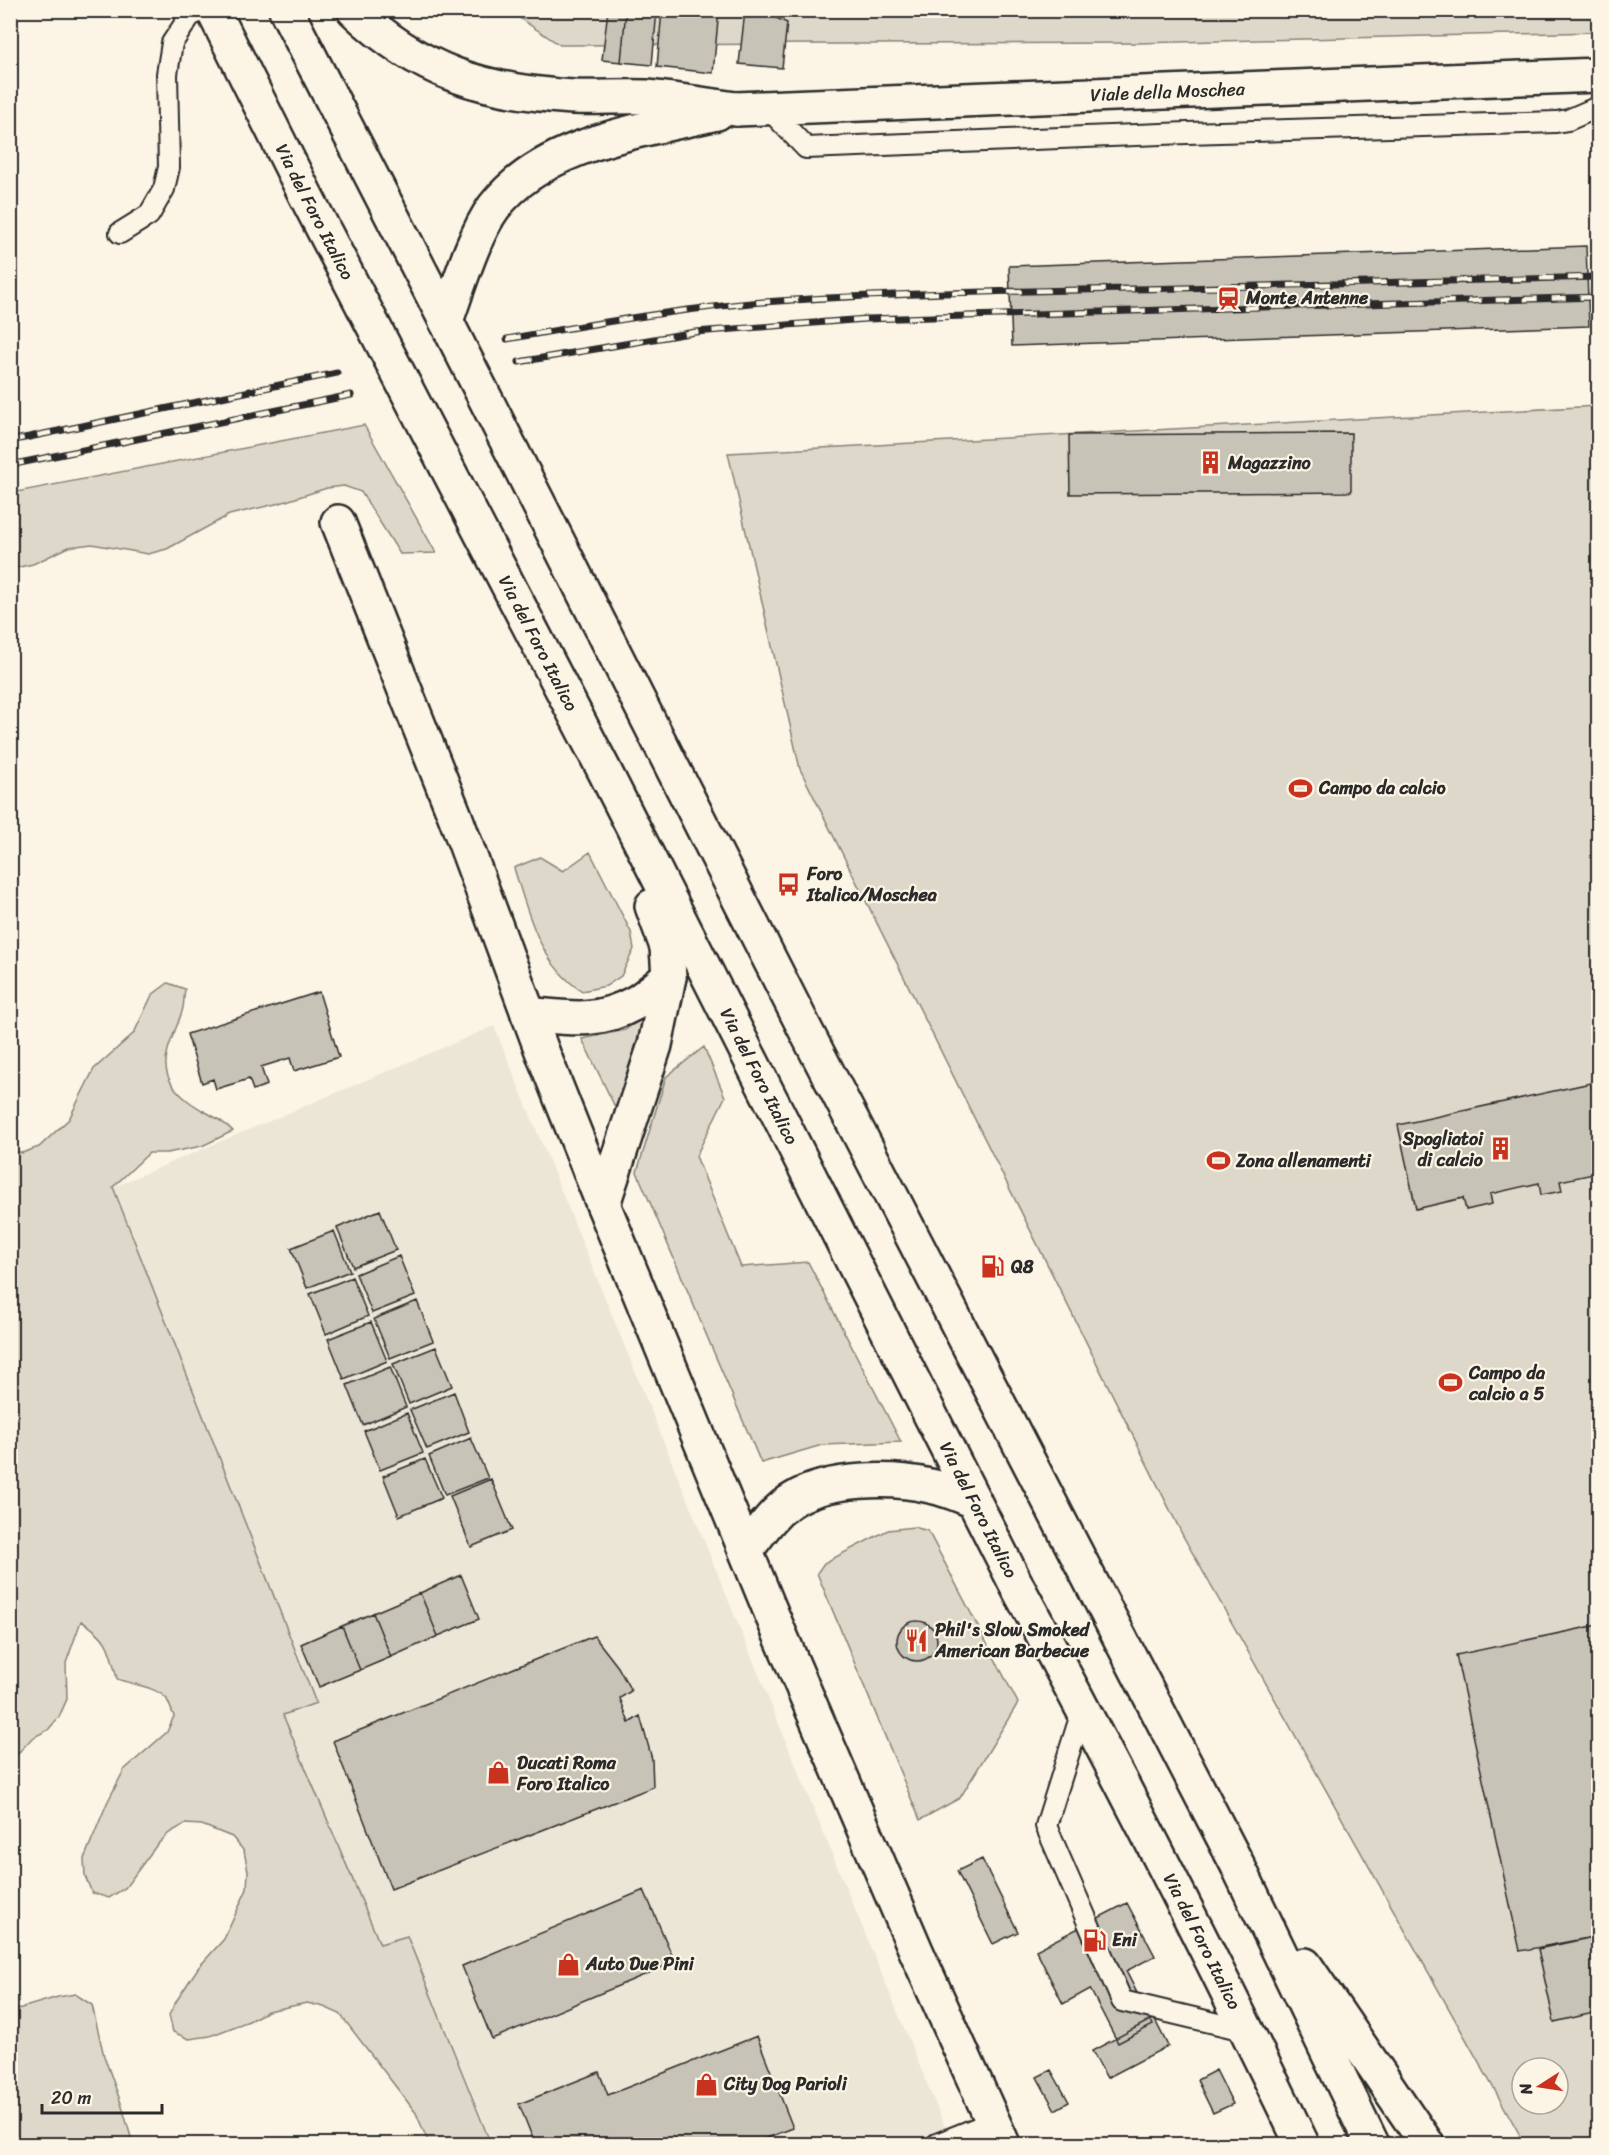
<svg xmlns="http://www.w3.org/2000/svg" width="1609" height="2155" font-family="Sriracha,sans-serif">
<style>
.built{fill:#ece6d7}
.green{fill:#ded8ca;stroke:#84827a;stroke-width:1.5;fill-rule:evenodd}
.building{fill:#c8c3b7;stroke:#2b2b2b;stroke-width:1.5}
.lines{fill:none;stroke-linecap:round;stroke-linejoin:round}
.service-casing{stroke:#2b2b2b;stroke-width:24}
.minor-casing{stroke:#2b2b2b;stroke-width:38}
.tertiary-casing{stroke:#2b2b2b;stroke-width:38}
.trunk-casing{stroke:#2b2b2b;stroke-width:38}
.service{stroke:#fcf5e5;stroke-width:20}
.minor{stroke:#fcf5e5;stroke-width:33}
.tertiary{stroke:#fcf5e5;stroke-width:33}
.trunk{stroke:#fcf5e5;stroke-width:33}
.rail-casing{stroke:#2b2b2b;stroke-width:7}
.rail{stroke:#fcf5e5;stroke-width:4.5;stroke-dasharray:14;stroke-linecap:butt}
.labels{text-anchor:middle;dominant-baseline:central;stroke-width:4.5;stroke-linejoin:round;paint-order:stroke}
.street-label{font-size:18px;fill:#2b2b2b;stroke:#fcf5e5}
.poi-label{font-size:18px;font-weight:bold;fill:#2b2b2b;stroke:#fcf5e5;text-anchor:start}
</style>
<rect width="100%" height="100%" fill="#fcf5e5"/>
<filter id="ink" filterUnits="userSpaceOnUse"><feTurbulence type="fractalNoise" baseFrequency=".0167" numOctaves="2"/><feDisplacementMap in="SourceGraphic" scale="12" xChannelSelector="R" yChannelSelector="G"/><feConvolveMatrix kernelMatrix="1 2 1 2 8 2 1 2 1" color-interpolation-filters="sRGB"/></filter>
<g filter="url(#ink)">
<path class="built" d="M494,1026L823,1832L952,2144H493L407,1936L380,1945L283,1714L315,1703L113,1187Z"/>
<path class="green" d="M1598,10V32L1137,43L560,45L509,11Z
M1598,406V2144H1525L1183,1536L800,769L728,453ZM1522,2068H1558V2104H1522Z
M364,425L436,553L400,554L361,492L344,486L327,488L280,503L229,515L167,549L148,554L92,544L69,547L33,564L11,569V493Z
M590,852L631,932L634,949L621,976L606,986L582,991C540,965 528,913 514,868L540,857L563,871Z
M168,983L185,989C184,995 184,1002 183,1008C173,1044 148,1069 187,1100C203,1113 217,1115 233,1131L202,1146L167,1153H149L113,1187L316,1703L283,1715L380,1944L407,1936L491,2144H429L416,2113L340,2014L324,2007L307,2003L268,2011L249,2021L210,2036L189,2039L173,2032L169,2015L177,2000L198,1968L224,1939L247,1889L248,1871L244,1851L232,1837L202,1825L185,1824L169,1833L156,1846L125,1888L109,1898L92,1893L85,1876L84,1859L107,1803L124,1770L167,1732L174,1716C171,1710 169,1702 166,1698C156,1687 131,1684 117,1679C110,1650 109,1637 81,1621L66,1663L67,1699L59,1717L48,1730L32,1738L11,1761V1149L22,1153L39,1147L69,1119L94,1069L134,1033L152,995Z
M644,1016L617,1111L582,1039L625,1030Z
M704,1047L725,1097L696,1156L741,1267L808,1262L901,1442L822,1445L761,1463L637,1172L666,1077Z
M914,1527L928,1531L1018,1703L960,1798L920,1820L817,1573L824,1563L888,1530Z
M75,1994L92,2005L104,2056L121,2103L133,2144H11V2011L58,1997Z"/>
<path class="building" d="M608,10H626L621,62L602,60Z
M626,10H657L652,65L621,62Z
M662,10H719L713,73L657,67Z
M745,11L764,12L787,23L782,68L739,64Z
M1586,246L1589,326L1012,346L1009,266Z
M1351,433V492L1070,494L1069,435Z
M319,992L339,1057L294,1071L290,1058L261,1067L267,1085L253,1090L249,1079L216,1089L213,1079L202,1083L187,1034Z
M1591,1083L1598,1117V1173L1560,1181L1562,1191L1541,1195L1539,1183L1490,1194L1492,1204L1466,1210L1463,1198L1416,1209L1398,1125Z
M380,1210L396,1250L353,1267L337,1228Z
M334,1231L350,1271L307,1288L291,1248Z
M399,1256L415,1296L372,1313L356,1274Z
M352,1277L368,1316L326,1334L310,1294Z
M417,1301L433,1341L390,1358L374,1319Z
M371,1322L387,1361L344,1379L328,1339Z
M436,1347L452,1386L409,1404L393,1364Z
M390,1367L406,1407L363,1425L347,1385Z
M454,1392L469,1432L427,1449L410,1410Z
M407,1413L423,1453L380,1470L364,1431Z
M471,1438L488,1478L445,1495L429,1456Z
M425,1459L442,1498L399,1516L383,1476Z
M491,1479L512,1530L471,1547L450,1496Z
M461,1575L479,1619L438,1636L420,1593Z
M420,1593L438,1636L391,1657L373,1613Z
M373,1613L391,1657L360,1670L342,1626Z
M897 1641a20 20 0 1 1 40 0a20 20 0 1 1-40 0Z
M1598,1625V1936L1520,1951L1456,1655Z
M342,1626L360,1670L319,1687L301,1644Z
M594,1636L618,1667L631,1691L620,1698L629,1723L640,1716L652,1759L653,1787L391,1889L333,1741Z
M982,1859L1018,1932L993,1944L957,1871Z
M644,1890L675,1962L492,2039L462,1966Z
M1127,1903L1155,1956L1126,1971L1153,2025L1118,2043L1090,1989L1063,2004L1036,1950Z
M1598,1936V2012L1554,2022L1538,1949Z
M1154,2018L1168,2046L1107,2078L1092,2051Z
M757,2036L793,2128L751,2144H535L519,2104L599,2072L608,2095Z
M1051,2070L1069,2102L1055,2110L1037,2077Z
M1216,2070L1233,2104L1213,2113L1197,2080Z"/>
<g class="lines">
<defs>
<path id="service" d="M767,107L806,148L1187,133L1556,122L1568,120L1598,107
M120,233L149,215L164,189L169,167L167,74L172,43L190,16L202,10
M1083,1708L1046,1826L1122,2001L1248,2031
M937,2144L992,2122"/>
<path id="minor" d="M338,522L455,816L542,1051L603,1204L779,1632L917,1953L1003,2144"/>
<g id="tertiary">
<path id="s1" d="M736,109L1598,75"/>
</g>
<g id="trunk">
<path id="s2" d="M213,10L306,196L604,770L1018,1588C1117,1771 1212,1957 1302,2144"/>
<path d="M286,10L446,321L806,1031L1238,1866L1372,2144"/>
<path d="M354,10C419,72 485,92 573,97C597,98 621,96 646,97C676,100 706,105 736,109"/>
<path d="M446,321C458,288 474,234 494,207C544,142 642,131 717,113"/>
<path d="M528,1014C569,1018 597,1024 635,1003C647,996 658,985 669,977"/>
<path d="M603,1204L655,1045L669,977L667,947L652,906"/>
<path d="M746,1550C760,1533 774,1510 794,1499C828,1478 892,1477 930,1486C946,1489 960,1495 974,1501"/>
<path d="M1305,1965L1427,2144"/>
</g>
</defs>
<use href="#service" class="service-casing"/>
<use href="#minor" class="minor-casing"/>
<use href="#tertiary" class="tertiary-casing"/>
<use href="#trunk" class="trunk-casing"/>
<use href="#service" class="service"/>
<use href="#minor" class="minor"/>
<use href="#tertiary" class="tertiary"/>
<use href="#trunk" class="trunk"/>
<defs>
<path id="rail" d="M507,339C592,324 677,309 763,302C902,292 1041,291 1181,288C1320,285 1459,280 1598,277
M519,362L695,332L866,319L1598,297
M10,441L337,373
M10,465L351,395"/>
</defs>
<use href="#rail" class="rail-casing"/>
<use href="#rail" class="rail"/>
</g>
</g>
<defs>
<symbol id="station-bare" viewBox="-9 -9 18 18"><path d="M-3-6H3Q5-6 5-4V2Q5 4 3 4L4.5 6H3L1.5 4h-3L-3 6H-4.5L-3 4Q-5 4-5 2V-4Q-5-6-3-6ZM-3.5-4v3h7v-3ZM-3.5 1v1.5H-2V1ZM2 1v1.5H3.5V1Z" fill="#c8321e" stroke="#fcf5e5" stroke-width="2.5" paint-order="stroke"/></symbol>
<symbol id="building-bare" viewBox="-9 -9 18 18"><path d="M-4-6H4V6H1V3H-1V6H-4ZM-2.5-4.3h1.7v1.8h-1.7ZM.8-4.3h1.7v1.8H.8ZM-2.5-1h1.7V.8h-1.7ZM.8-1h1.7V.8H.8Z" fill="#c8321e" stroke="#fcf5e5" stroke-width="2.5" paint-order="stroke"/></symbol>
<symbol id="stadium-bare" viewBox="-9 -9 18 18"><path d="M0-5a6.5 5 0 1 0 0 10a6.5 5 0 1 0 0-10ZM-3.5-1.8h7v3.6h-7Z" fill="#c8321e" stroke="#fcf5e5" stroke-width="2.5" paint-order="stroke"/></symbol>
<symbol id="bus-bare" viewBox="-9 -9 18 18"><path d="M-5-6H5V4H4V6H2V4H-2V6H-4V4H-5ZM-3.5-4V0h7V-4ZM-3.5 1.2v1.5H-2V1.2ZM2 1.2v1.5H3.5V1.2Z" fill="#c8321e" stroke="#fcf5e5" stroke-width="2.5" paint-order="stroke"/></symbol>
<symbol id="fuel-bare" viewBox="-9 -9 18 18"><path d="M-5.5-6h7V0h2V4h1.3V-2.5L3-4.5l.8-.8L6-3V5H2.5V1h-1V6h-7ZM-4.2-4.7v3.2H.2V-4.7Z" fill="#c8321e" stroke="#fcf5e5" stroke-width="2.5" paint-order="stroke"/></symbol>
<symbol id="restaurant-bare" viewBox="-9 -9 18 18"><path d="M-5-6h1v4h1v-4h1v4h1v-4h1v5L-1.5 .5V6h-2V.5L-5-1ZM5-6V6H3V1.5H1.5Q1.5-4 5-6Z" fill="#c8321e" stroke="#fcf5e5" stroke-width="2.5" paint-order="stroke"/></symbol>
<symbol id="shop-bare" viewBox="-9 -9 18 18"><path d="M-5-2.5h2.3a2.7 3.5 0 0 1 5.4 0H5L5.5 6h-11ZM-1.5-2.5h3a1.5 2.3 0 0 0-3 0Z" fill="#c8321e" stroke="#fcf5e5" stroke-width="2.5" paint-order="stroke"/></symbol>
</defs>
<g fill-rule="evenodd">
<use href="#station-bare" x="1212" y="282" width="33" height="33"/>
<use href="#building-bare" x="1194" y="446" width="33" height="33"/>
<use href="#stadium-bare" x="1284" y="772" width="33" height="33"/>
<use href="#bus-bare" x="772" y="868" width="33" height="33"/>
<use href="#building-bare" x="1484" y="1132" width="33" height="33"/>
<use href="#stadium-bare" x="1202" y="1144" width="33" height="33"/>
<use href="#fuel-bare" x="976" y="1250" width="33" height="33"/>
<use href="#stadium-bare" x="1434" y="1366" width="33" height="33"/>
<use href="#restaurant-bare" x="900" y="1624" width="33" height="33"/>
<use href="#shop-bare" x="482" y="1756" width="33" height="33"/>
<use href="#fuel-bare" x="1078" y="1924" width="33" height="33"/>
<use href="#shop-bare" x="552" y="1948" width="33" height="33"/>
<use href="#shop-bare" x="690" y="2068" width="33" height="33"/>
</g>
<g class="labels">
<g class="street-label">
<text stroke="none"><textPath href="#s1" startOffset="432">Viale della Moschea</textPath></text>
<text stroke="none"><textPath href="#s2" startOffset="226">Via del Foro Italico</textPath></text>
<text stroke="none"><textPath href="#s2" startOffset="712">Via del Foro Italico</textPath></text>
<text stroke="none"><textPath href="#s2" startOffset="1198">Via del Foro Italico</textPath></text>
<text stroke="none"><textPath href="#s2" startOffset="1684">Via del Foro Italico</textPath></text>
<text stroke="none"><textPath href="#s2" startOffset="2170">Via del Foro Italico</textPath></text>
</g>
<g class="poi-label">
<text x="1246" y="298">Monte Antenne</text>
<text x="1228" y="463">Magazzino</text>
<text x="1319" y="788">Campo da calcio</text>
<text x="807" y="874">Foro<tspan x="807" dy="21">Italico/Moschea</tspan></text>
<text x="1483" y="1139" text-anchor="end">Spogliatoi<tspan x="1483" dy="21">di calcio</tspan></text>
<text x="1236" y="1161">Zona allenamenti</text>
<text x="1011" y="1267">Q8</text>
<text x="1469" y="1373">Campo da<tspan x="1469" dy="21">calcio a 5</tspan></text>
<text x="935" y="1630">Phil's Slow Smoked<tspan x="935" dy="21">American Barbecue</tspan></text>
<text x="517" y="1763">Ducati Roma<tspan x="517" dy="21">Foro Italico</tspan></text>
<text x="1112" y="1940">Eni</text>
<text x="586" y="1964">Auto Due Pini</text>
<text x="724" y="2084">City Dog Parioli</text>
</g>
</g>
<rect width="1609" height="2155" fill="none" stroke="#fcf5e5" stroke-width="36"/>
<rect x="18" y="18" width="1573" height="2119" fill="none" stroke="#2b2b2b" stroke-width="2" filter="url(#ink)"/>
<g transform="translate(1540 2086) rotate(258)"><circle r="28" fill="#fcf5e5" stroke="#a8a49b" stroke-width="1.5"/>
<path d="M0-4.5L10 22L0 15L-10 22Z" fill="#c8321e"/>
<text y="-9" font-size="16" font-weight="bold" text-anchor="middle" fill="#2b2b2b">N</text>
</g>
<path d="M42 2104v9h120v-9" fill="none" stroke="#2b2b2b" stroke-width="3"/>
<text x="51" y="2104" font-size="18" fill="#2b2b2b" stroke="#fcf5e5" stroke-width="4.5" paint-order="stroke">20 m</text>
</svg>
